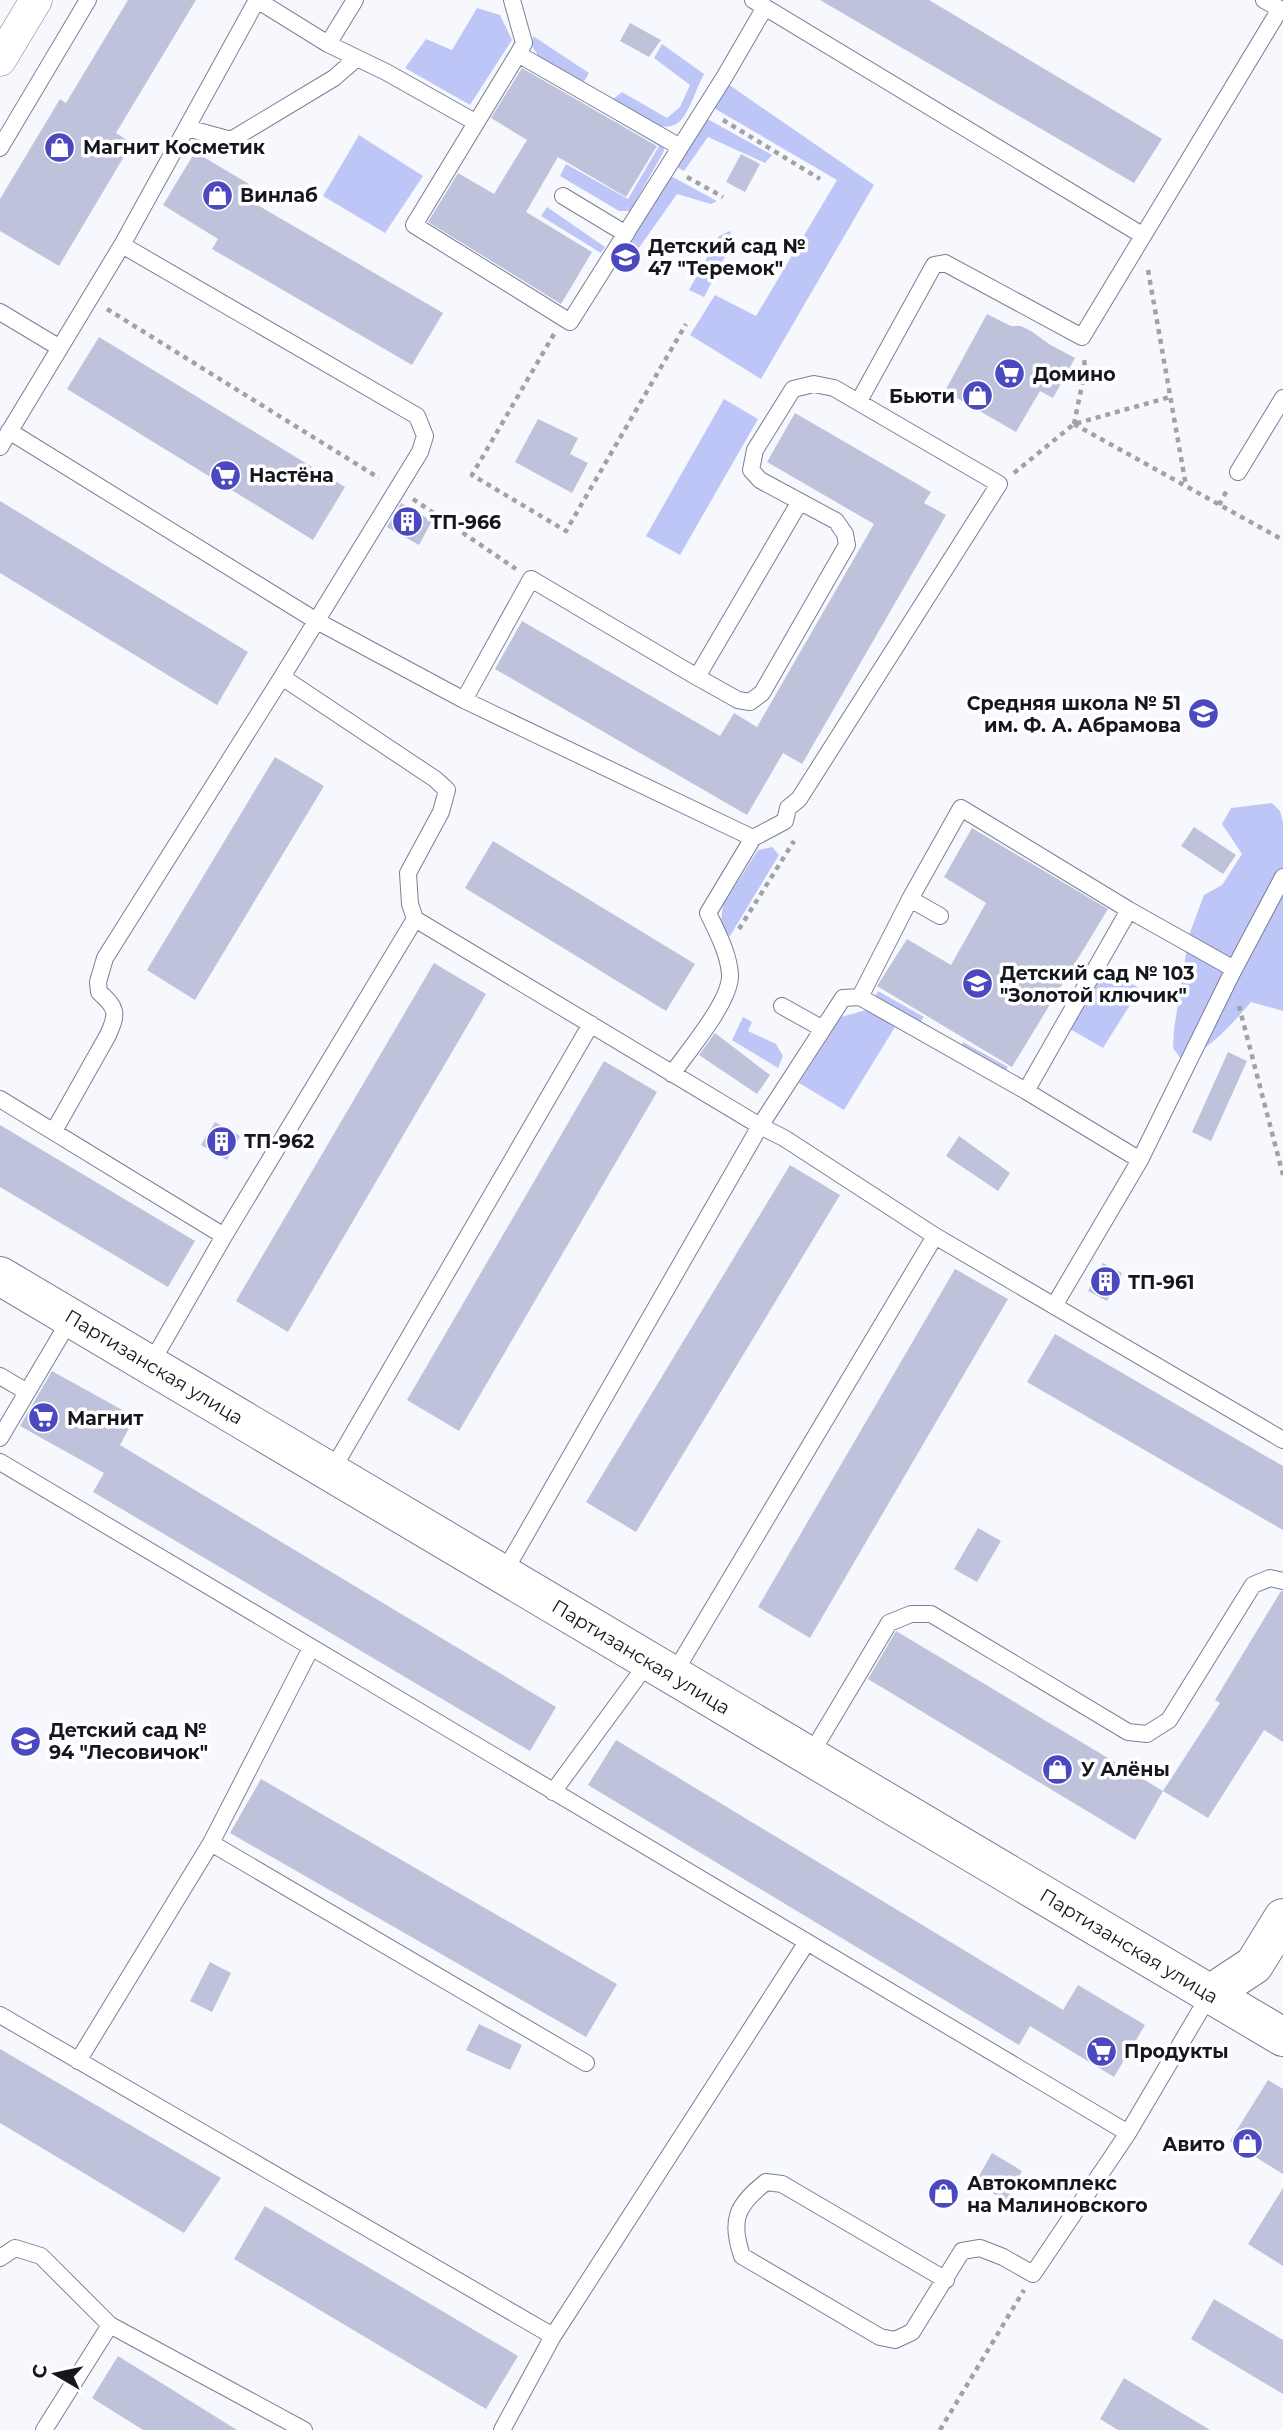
<svg xmlns="http://www.w3.org/2000/svg" width="1283" height="2430" font-family="Montserrat,sans-serif">
<style>
.green{fill:#bec6f8}
.building{fill:#bec3db}
.lines{fill:none;stroke-linecap:round;stroke-linejoin:round}
.lane-casing{stroke:#7b7f95;stroke-width:18}
.street-casing{stroke:#7b7f95;stroke-width:33}
.secondary-casing{stroke:#7b7f95;stroke-width:40}
.path{stroke:#a1a2a8;stroke-width:4.5;stroke-dasharray:5 5;stroke-linecap:butt}
.lane{stroke:#fff;stroke-width:16}
.street{stroke:#fff;stroke-width:32}
.secondary{stroke:#fff;stroke-width:38}
.labels{text-anchor:middle;dominant-baseline:central;stroke-width:7;stroke-linejoin:round;paint-order:stroke}
.poi-label{font-size:19px;font-weight:bold;fill:#15161e;stroke:#fff;text-anchor:start}
.street-label{font-size:19px;fill:#15161e;stroke:#fff}
</style>
<rect width="100%" height="100%" fill="#f7f8fd"/>
<path class="green" d="M477,8L500,15L512,40L470,105L405,68L426,39L452,50Z
M533,36L589,73L583,83L541,60L532,46Z
M662,44L704,74C697,87 691,107 682,119C663,141 629,110 612,100L622,92L667,118L680,107L690,85L654,58Z
M728,84L874,185L761,379L690,335L715,295L756,316L837,180L712,107Z
M587,99L663,142L664,151L630,211H619L560,176L566,164L628,199L659,146L585,102Z
M704,117L772,155L765,163L708,137L684,171L674,165Z
M359,135L423,176L385,233L323,196Z
M669,175L717,201L711,204L677,194L636,252L625,248Z
M547,207L605,247L601,253L541,216Z
M730,231L733,241L704,297L689,290L719,236Z
M724,399L758,419L680,555L646,536Z
M1272,803L1280,811L1283,822V1011L1251,1002C1232,1024 1210,1050 1182,1060L1173,1048L1174,1029L1189,935L1204,895L1222,885L1242,854L1222,824L1231,808Z
M772,847L779,855L730,936L720,930L723,905L758,850Z
M1107,967L1140,989L1103,1048L1070,1029Z
M878,991L924,1017L919,1023L874,1000Z
M870,1009L895,1027L844,1110L799,1083L841,1017Z
M743,1017L752,1022L748,1031L776,1044L783,1056L778,1068L732,1040Z
M963,1042L1008,1067L1005,1072L960,1048Z"/>
<path class="building" d="M128,0H196L116,133L132,143L59,266L0,231V199L60,99L66,103Z
M820,0H929L1162,139L1134,183Z
M630,23L661,40L649,57L620,41Z
M522,68L657,146L626,197L558,157L526,212L592,252L561,304L428,222L458,173L494,194L527,140L491,118Z
M195,152L249,184L242,196L443,313L412,365L212,249L218,239L163,205Z
M741,154L760,164L745,192L726,182Z
M987,314L1011,326H1021L1031,331L1049,344L1075,358L1053,398L1040,391L1016,432L945,391Z
M99,337L345,487L313,540L67,389Z
M795,413L931,492L924,503L946,515L802,764L783,753L747,815L495,669L522,621L720,736L734,713L757,727L874,524L767,462Z
M538,419L578,438L570,454L588,463L572,493L515,462Z
M0,501L248,652L217,705L0,573Z
M401,503L432,521L419,545L387,527Z
M275,757L324,786L195,1000L147,970Z
M1194,827L1236,855L1223,874L1181,846Z
M972,828L1108,909L1012,1067L877,986L907,939L951,965L986,903L944,877Z
M493,841L695,964L666,1011L465,888Z
M434,963L486,994L288,1332L236,1301Z
M715,1033L770,1075L757,1094L699,1055Z
M1228,1052L1247,1061L1211,1141L1192,1132Z
M604,1061L657,1092L459,1431L407,1400Z
M215,1122L240,1136L227,1160L201,1145Z
M0,1125L195,1241L168,1287L0,1187Z
M959,1136L1010,1173L998,1191L946,1156Z
M790,1165L840,1195L636,1532L586,1502Z
M1103,1263L1122,1273L1107,1301L1088,1291Z
M955,1269L1008,1299L810,1638L758,1607Z
M1055,1334L1283,1466V1530L1027,1382Z
M52,1371L135,1417L120,1445L556,1707L530,1751L93,1492L104,1473L20,1426Z
M978,1528L1001,1541L977,1582L954,1569Z
M1281,1591H1283V1742L1264,1730L1208,1818L1163,1791L1220,1703L1215,1700Z
M896,1631L1163,1791L1135,1840L868,1679Z
M616,1740L1063,2010L1078,1985L1145,2025L1114,2077L1030,2026L1019,2045L588,1785Z
M261,1779L617,1984L586,2037L230,1833Z
M210,1962L231,1973L212,2012L190,2001Z
M479,2024L522,2045L510,2070L466,2050Z
M0,2049L221,2178L184,2233L0,2123Z
M1268,2080L1283,2089V2174L1230,2141Z
M992,2153L1022,2171L1006,2201L975,2183Z
M1283,2188V2266L1248,2244Z
M265,2206L518,2356L486,2409L234,2259Z
M1214,2299L1283,2340V2394L1191,2339Z
M118,2356L237,2430H143L92,2398Z
M1124,2378L1210,2430H1118L1100,2419Z"/>
<g class="lines">
<defs>
<path id="lane" d="M257,0L328,44L386,72L475,122
M512,0L524,43L518,54
M753,0L1142,235
M328,44L355,0
M187,128L231,140L334,78L357,58
M680,147L518,54L414,225L570,322L725,76L765,7
M0,148L88,0
M563,196L626,234
M122,245L417,416L425,436L420,452L282,677L435,779L447,790L441,812L408,873L410,904L415,919L224,1236L150,1365
M0,312L60,348
M859,401L934,265L945,263L1082,337L1280,9L1264,0
M9,431L315,620L464,700
M0,447L122,245L257,0
M1238,472L1283,398
M697,677L531,579L464,700L753,838
M910,899L940,916
M415,919L760,1126L784,1138L935,1236L673,1675
M860,997L910,899L961,808L1129,910L1234,969
M782,1006L823,1029
M672,1074C688,1051 731,1001 730,975C729,954 717,932 708,913L753,838L785,821L788,808L799,799L999,484L834,388L814,384L793,389L755,450L751,470L760,480L836,521L845,534L847,545L762,693L750,702L738,700L697,677L799,503
M1026,1091L1140,1160
M0,1099L224,1236
M54,1131L108,1035C118,1013 117,1008 99,992L98,982L105,958L282,677
M935,1236L1283,1440
M1054,1306L1140,1160L1231,975L1283,877
M0,1376L27,1392
M0,1438L71,1318
M0,1462L1128,2133
M331,1472L591,1024
M503,1574L760,1126L843,998L860,997L1026,1091L1129,910
M809,1757L889,1623L911,1614H931L1128,1732L1147,1734L1169,1720L1253,1585L1270,1578L1283,1581
M553,1792L649,1661
M211,1843L586,2063
M0,2015L553,2336
M78,2061L211,1843L311,1648
M0,2258L15,2248L41,2256L110,2325L304,2430
M946,2280L782,2184L766,2182C736,2205 730,2221 742,2256L880,2337L895,2340L912,2332L962,2251L980,2248L1003,2257L1033,2274L1128,2133L1210,1994
M44,2430L110,2325
M502,2430L553,2336L807,1942"/>
<path id="street" d="M0,60L36,0"/>
<path id="secondary" d="M0,1276L1283,2037
M1210,1994L1254,1965L1283,1918"/>
</defs>
<use href="#lane" class="lane-casing"/>
<use href="#street" class="street-casing"/>
<use href="#secondary" class="secondary-casing"/>
<path class="path" d="M723,120L820,179
M687,177L723,197
M1148,270L1186,486
M107,309L379,478
M554,334L472,475L566,531L686,324
M1074,424L1283,540
M1074,424L1085,370L1084,356
M1014,473L1074,424L1170,397
M413,499L516,569
M1219,505L1227,490
M739,929L794,841
M1239,1006L1283,1175
M940,2430L1024,2290"/>
<use href="#lane" class="lane"/>
<use href="#street" class="street"/>
<use href="#secondary" class="secondary"/>
</g>
<defs>
<symbol id="shop-disc" viewBox="-11 -11 22 22"><circle r="9.5" fill="#4b49c0" stroke="#fff"/><path d="M-5-2.5h2.3a2.7 3.5 0 0 1 5.4 0H5L5.5 6h-11ZM-1.5-2.5h3a1.5 2.3 0 0 0-3 0Z" fill="#fff"/></symbol>
<symbol id="school-disc" viewBox="-11 -11 22 22"><circle r="9.5" fill="#4b49c0" stroke="#fff"/><path d="M0-5L7-2L0 1L-7-2ZM-4 1L0 2.5L4 1V4Q0 6-4 4Z" fill="#fff"/></symbol>
<symbol id="supermarket-disc" viewBox="-11 -11 22 22"><circle r="9.5" fill="#4b49c0" stroke="#fff"/><path d="M-6-5.5h2.5l.6 2H6L4.5 2H-2.5L-4.4-4H-6ZM-1.5 3.2a1.3 1.3 0 1 0 .1 0ZM3 3.2a1.3 1.3 0 1 0 .1 0Z" fill="#fff"/></symbol>
<symbol id="building-disc" viewBox="-11 -11 22 22"><circle r="9.5" fill="#4b49c0" stroke="#fff"/><path d="M-4-6H4V6H1V3H-1V6H-4ZM-2.5-4.3h1.7v1.8h-1.7ZM.8-4.3h1.7v1.8H.8ZM-2.5-1h1.7V.8h-1.7ZM.8-1h1.7V.8H.8Z" fill="#fff"/></symbol>
</defs>
<g fill-rule="evenodd">
<use href="#shop-disc" x="42" y="130" width="35" height="35"/>
<use href="#shop-disc" x="200" y="178" width="35" height="35"/>
<use href="#school-disc" x="608" y="240" width="35" height="35"/>
<use href="#supermarket-disc" x="992" y="356" width="35" height="35"/>
<use href="#shop-disc" x="960" y="378" width="35" height="35"/>
<use href="#supermarket-disc" x="208" y="458" width="35" height="35"/>
<use href="#building-disc" x="390" y="504" width="35" height="35"/>
<use href="#school-disc" x="1186" y="696" width="35" height="35"/>
<use href="#school-disc" x="960" y="966" width="35" height="35"/>
<use href="#building-disc" x="204" y="1124" width="35" height="35"/>
<use href="#building-disc" x="1088" y="1264" width="35" height="35"/>
<use href="#supermarket-disc" x="26" y="1400" width="35" height="35"/>
<use href="#school-disc" x="8" y="1724" width="35" height="35"/>
<use href="#shop-disc" x="1040" y="1752" width="35" height="35"/>
<use href="#supermarket-disc" x="1084" y="2034" width="35" height="35"/>
<use href="#shop-disc" x="1230" y="2126" width="35" height="35"/>
<use href="#shop-disc" x="926" y="2176" width="35" height="35"/>
</g>
<g class="labels">
<g class="poi-label">
<text x="83" y="147">Магнит Косметик</text>
<text x="240" y="195">Винлаб</text>
<text x="648" y="246">Детский сад №<tspan x="648" dy="22">47 "Теремок"</tspan></text>
<text x="1033" y="374">Домино</text>
<text x="955" y="396" text-anchor="end">Бьюти</text>
<text x="249" y="475">Настёна</text>
<text x="430" y="522">ТП-966</text>
<text x="1181" y="703" text-anchor="end">Средняя школа № 51<tspan x="1181" dy="22">им. Ф. А. Абрамова</tspan></text>
<text x="1000" y="973">Детский сад № 103<tspan x="1000" dy="22">"Золотой ключик"</tspan></text>
<text x="244" y="1141">ТП-962</text>
<text x="1128" y="1282">ТП-961</text>
<text x="67" y="1418">Магнит</text>
<text x="49" y="1730">Детский сад №<tspan x="49" dy="22">94 "Лесовичок"</tspan></text>
<text x="1081" y="1769">У Алёны</text>
<text x="1124" y="2051">Продукты</text>
<text x="1225" y="2144" text-anchor="end">Авито</text>
<text x="967" y="2183">Автокомплекс<tspan x="967" dy="22">на Малиновского</tspan></text>
</g>
<g class="street-label">
<text transform="translate(154 1367) rotate(31)">Партизанская улица</text>
<text transform="translate(641 1657) rotate(31)">Партизанская улица</text>
<text transform="translate(1129 1946) rotate(31)">Партизанская улица</text>
</g>
</g>
<g transform="translate(56 2374) rotate(279)" stroke="#ffffff" stroke-width="5" paint-order="stroke">
<path d="M0-5L12 26L0 18L-12 26Z" fill="#15161e"/>
<text y="-10" font-size="19" font-weight="bold" text-anchor="middle" fill="#15161e">С</text>
</g>
</svg>
